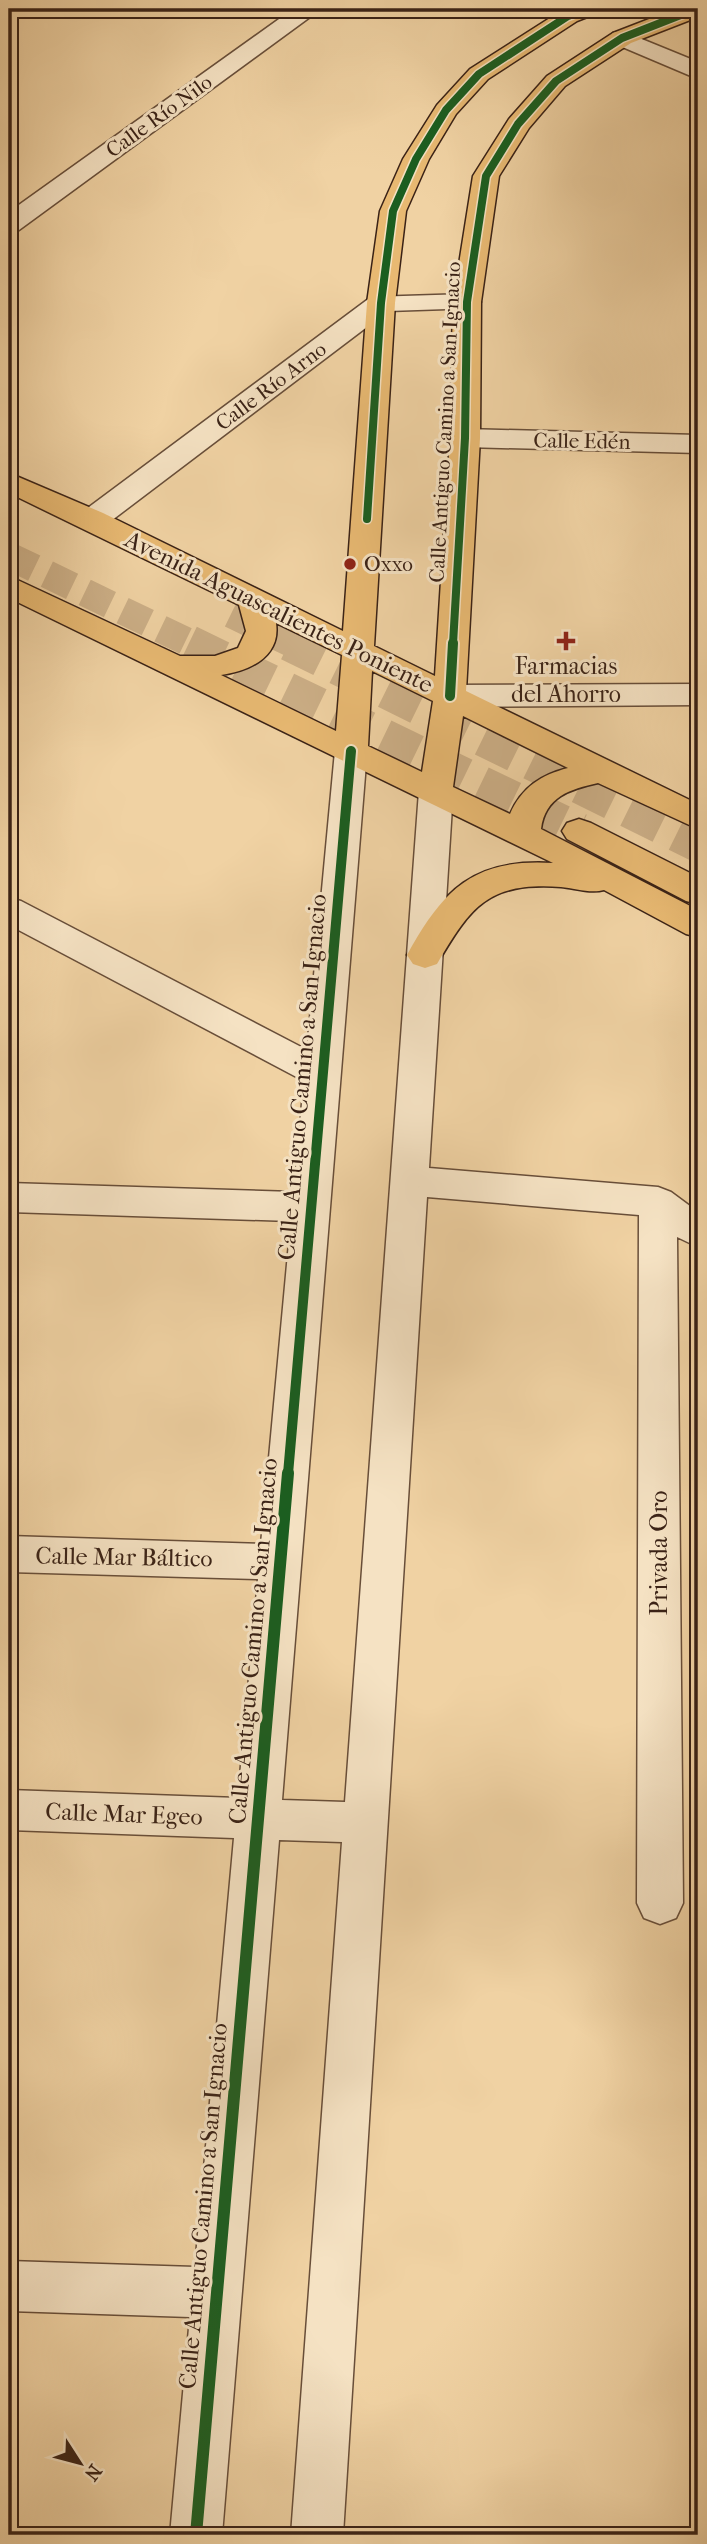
<svg xmlns="http://www.w3.org/2000/svg" width="707" height="2544" font-family="'IM FELL French Canon',serif">
<style>
.lines{fill:none;stroke-linecap:round;stroke-linejoin:round}
.major-tunnel-far1{stroke:#ccaf87;stroke-width:28;stroke-dasharray:28 14;stroke-linecap:butt}
.major-tunnel{stroke:#ccaf87;stroke-width:36;stroke-dasharray:36 18;stroke-linecap:butt}
.minor-casing{stroke:#684e39;stroke-width:3}
.major-casing{stroke:#3a2216;stroke-width:3}
.minor{fill:#f5e2c3;fill-rule:evenodd}
.major{fill:#e8b972;fill-rule:evenodd}
.cycleway-far2-casing{stroke:#f5e2c3;stroke-width:11}
.cycleway-far1-casing{stroke:#f5e2c3;stroke-width:14}
.cycleway-casing{stroke:#f5e2c3;stroke-width:17}
.cycleway-far2{stroke:#1b5e20;stroke-width:8}
.cycleway-far1{stroke:#1b5e20;stroke-width:10}
.cycleway{stroke:#1b5e20;stroke-width:12}
.poi-dot{fill:#8f2418;stroke:#f5e2c3;stroke-width:2.5}
.labels{text-anchor:middle;dominant-baseline:central;stroke-width:6;stroke-linejoin:round;paint-order:stroke}
.far-street-label{font-size:21px;fill:#3a2216;stroke:#f5e2c3}
.far-poi-label{font-size:21px;fill:#3a2216;stroke:#f5e2c3;text-anchor:start}
.street-label{font-size:24px;fill:#3a2216;stroke:#f5e2c3}
.poi-label{font-size:24px;fill:#3a2216;stroke:#f5e2c3}
</style>
<rect width="100%" height="100%" fill="#f0d2a3"/>
<filter id="stains"><feTurbulence type="fractalNoise" baseFrequency=".00286" numOctaves="4"/><feColorMatrix values="0 0 0 0 .2 0 0 0 0 .09 0 0 0 0 .02 0 0 0 .5 -.17"/></filter>
<radialGradient id="worn" r=".72"><stop offset=".6" stop-color="#630" stop-opacity="0"/><stop offset="1" stop-color="#630" stop-opacity=".3"/></radialGradient>
<g class="lines">
<path class="major-tunnel-far1" d="M9,556L192,644
M231,614L293,644"/>
<path class="major-tunnel" d="M189,643L579,831
M289,643L698,844"/>
<defs>
<path id="minor" d="M293,9H321L19,230L9,232V212Z
M622,31L698,62V79L613,43L610,38L613,33Z
M467,294L477,296L481,302L477,308L388,311L103,527L92,529L81,527L77,520L81,513L371,297Z
M465,429L698,435V453L465,447L455,444L450,438L455,432Z
M698,684V705L450,707L439,703L434,696L439,689L450,685Z
M351,740L363,743L367,751L282,1800L345,1802L419,791L424,783L436,780L448,783L453,791L429,1168L658,1187L671,1192L698,1212V1247L677,1237L683,1903L676,1918L660,1924L644,1918L637,1903L639,1215L427,1197L343,2535H291L342,1842L279,1840L222,2535H170L190,2317L9,2311V2261L195,2267L234,1838L9,1830V1790L238,1798L258,1579L9,1572V1536L261,1544L291,1221L9,1212V1183L294,1192L304,1081L9,925V898L21,901L307,1050L335,751L339,743Z"/>
<path id="major" d="M564,9H598L595,14L577,21L488,79L456,114L429,159L406,211L395,303L374,646L435,676L450,438L453,302L473,176L509,119L547,76L613,33L675,9H698V17L631,43L565,86L529,128L499,176L481,302L480,438L466,691L698,804V829L598,783C570,789 545,797 541,829L698,910V937L686,934L604,890C591,894 574,888 561,887C488,882 471,906 437,964L425,968L413,964L407,955C443,890 473,858 553,863L9,598V576L180,656H215L238,648L246,631L239,605L9,493V473L103,513L343,631L367,303L380,211L403,159L437,105L470,69ZM276,623L342,655L336,731L221,675C249,671 281,657 276,623ZM372,671L433,701L422,772L368,746ZM463,716L568,768C541,775 522,787 510,814L453,787Z
M579,819L591,823L698,877V904L686,901L567,839L562,831L567,823Z"/>
</defs>
<use href="#minor" class="minor-casing"/>
<use href="#major" class="major-casing"/>
<use href="#minor" class="minor"/>
<use href="#major" class="major"/>
<defs>
<path id="cycleway-far2" d="M367,519L381,303L393,211L416,159L446,110L479,74L568,16L586,9
M453,644L465,438L467,302L486,176L518,124L556,81L622,38L696,9"/>
<path id="cycleway-far1" d="M450,696L453,643
M288,1474L351,751"/>
<path id="cycleway" d="M196,2535L288,1473"/>
</defs>
<use href="#cycleway-far2" class="cycleway-far2-casing"/>
<use href="#cycleway-far1" class="cycleway-far1-casing"/>
<use href="#cycleway" class="cycleway-casing"/>
<use href="#cycleway-far2" class="cycleway-far2"/>
<use href="#cycleway-far1" class="cycleway-far1"/>
<use href="#cycleway" class="cycleway"/>
</g>
<g class="poi-dot">
<circle cx="350" cy="564" r="7"/>
<path d="M562.5 630.5h7v7h7v7h-7v7h-7v-7h-7v-7h7z"/>
</g>
<g class="labels">
<g class="far-street-label">
<text transform="translate(159 116) rotate(-36)">Calle Río Nilo</text>
<text transform="translate(271 386) rotate(-37)">Calle Río Arno</text>
<text transform="translate(445 422) rotate(-87)">Calle Antiguo Camino a San Ignacio</text>
<text transform="translate(582 441) rotate(1)">Calle Edén</text>
</g>
<g class="far-poi-label">
<text x="364" y="564">Oxxo</text>
</g>
<g class="street-label">
<text transform="translate(279 612) rotate(26)">Avenida Aguascalientes Poniente</text>
<text transform="translate(302 1077) rotate(-85)">Calle Antiguo Camino a San Ignacio</text>
<text transform="translate(659 1553) rotate(-90)">Privada Oro</text>
<text transform="translate(124 1557) rotate(1)">Calle Mar Báltico</text>
<text transform="translate(253 1641) rotate(-85)">Calle Antiguo Camino a San Ignacio</text>
<text transform="translate(124 1814) rotate(2)">Calle Mar Egeo</text>
<text transform="translate(203 2206) rotate(-85)">Calle Antiguo Camino a San Ignacio</text>
</g>
<g class="poi-label">
<text x="566" y="666">Farmacias<tspan x="566" dy="28">del Ahorro</tspan></text>
</g>
</g>
<rect width="707" height="2544" fill="none" stroke="#f0d2a3" stroke-width="35"/>
<rect x="10" y="10" width="686" height="2523" fill="none" stroke="#3a2216" stroke-width="3.5"/>
<rect x="18" y="18" width="672" height="2509" fill="none" stroke="#3a2216" stroke-width="2"/>
<g transform="translate(80 2463) rotate(126)" stroke="#f5e2c3" stroke-width="5" paint-order="stroke">
<path d="M0-5L12 26L0 18L-12 26Z" fill="#3a2216"/>
<text y="-10" font-size="19" font-weight="bold" text-anchor="middle" fill="#3a2216">N</text>
</g>
<rect width="100%" height="100%" filter="url(#stains)"/>
<rect width="100%" height="100%" fill="url(#worn)"/>
</svg>
